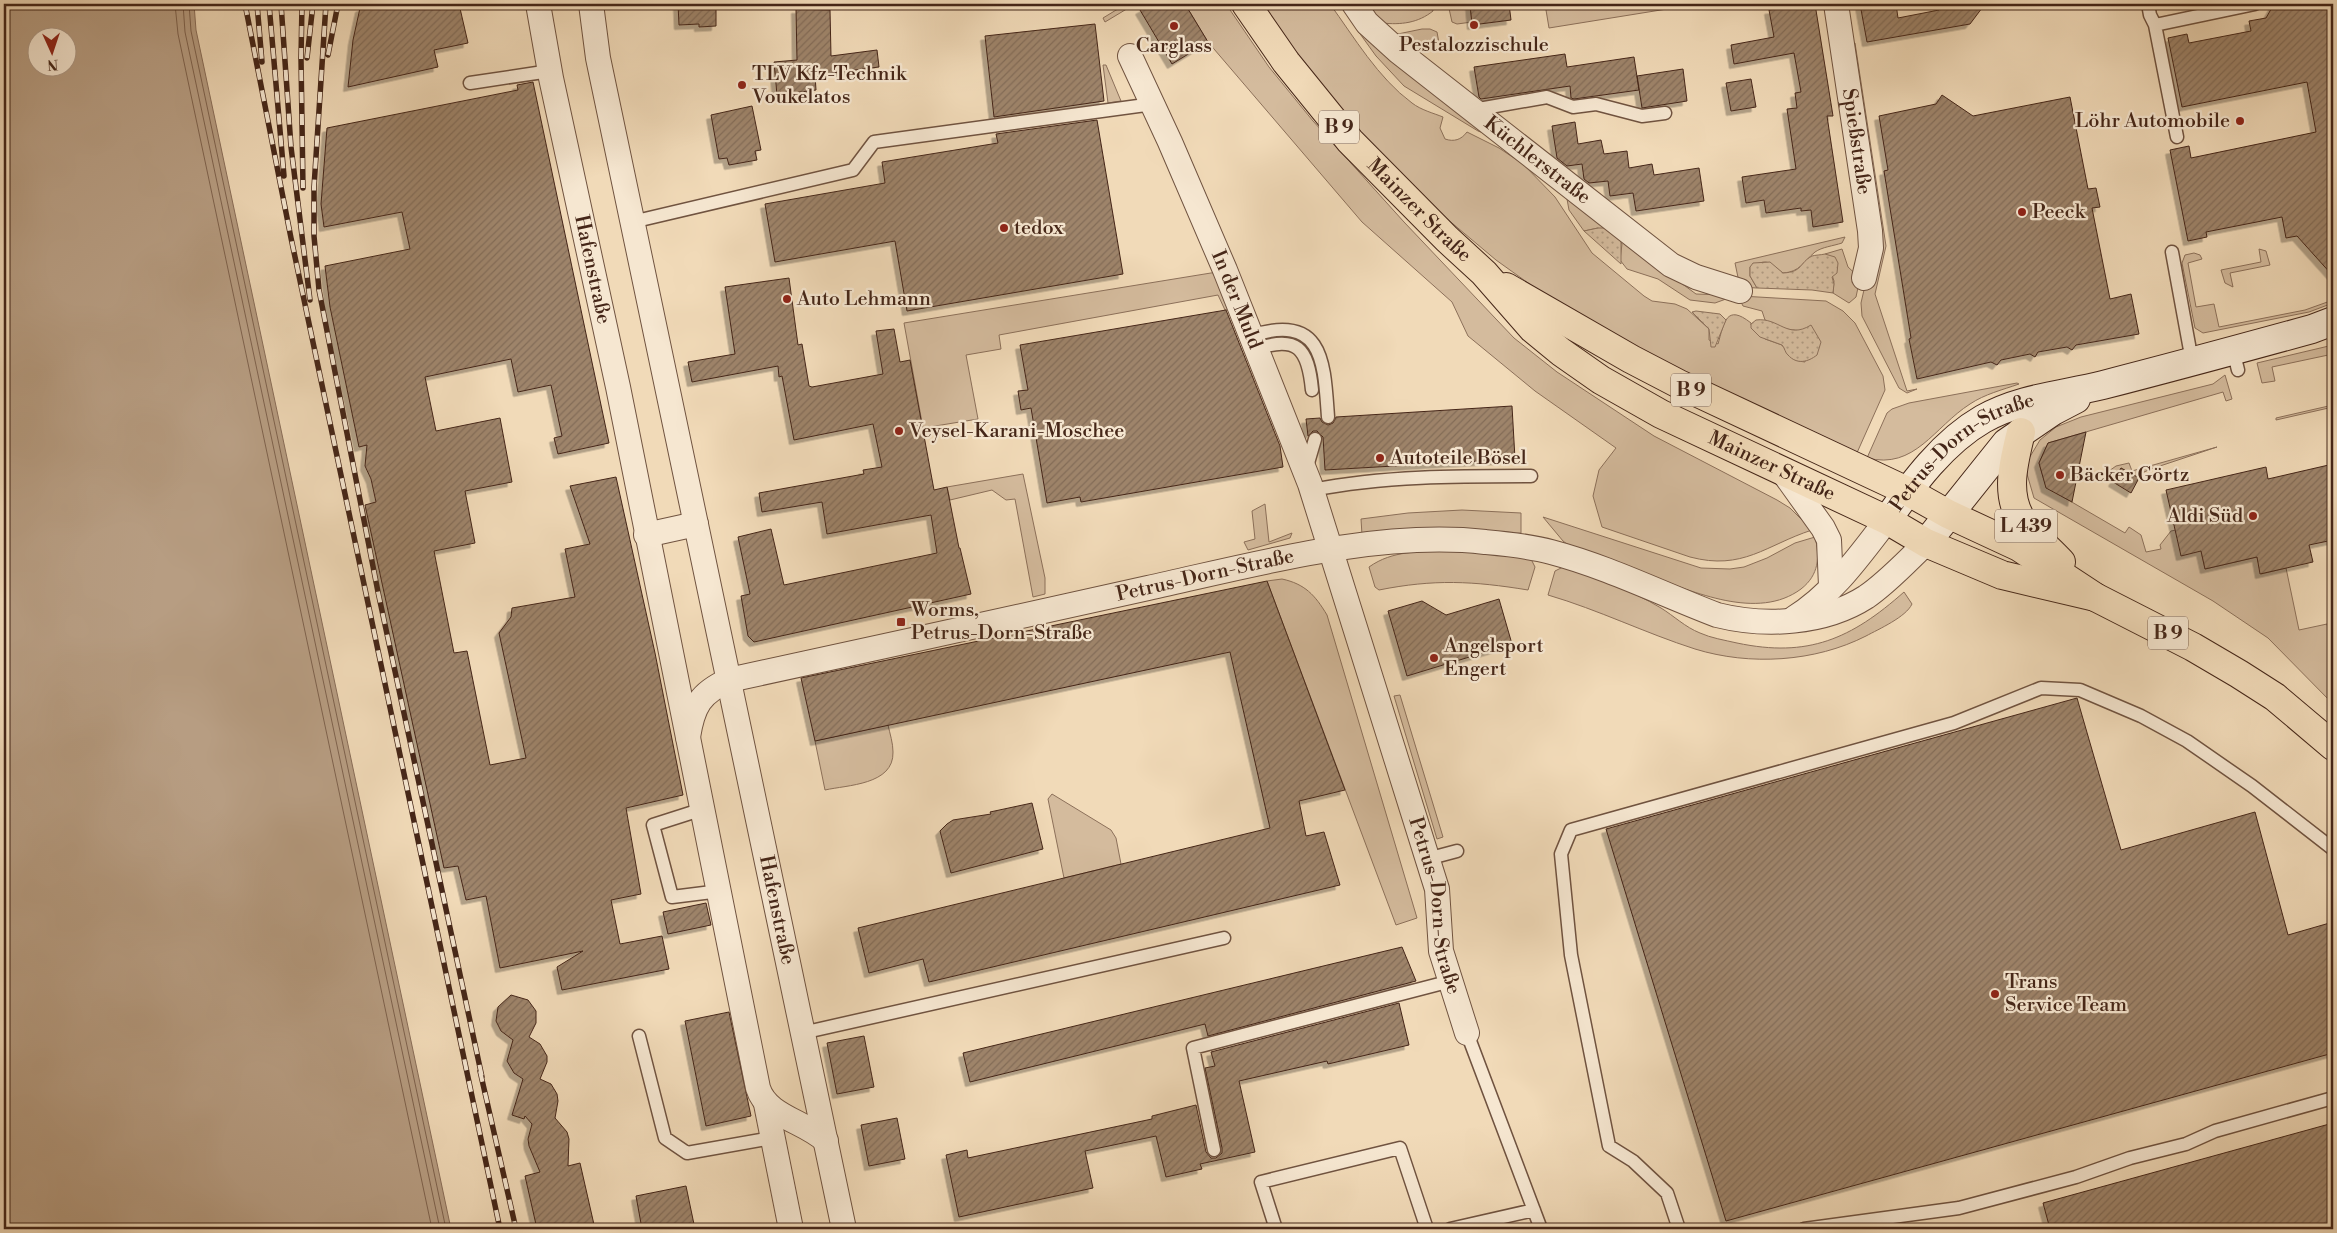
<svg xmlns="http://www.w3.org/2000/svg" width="2337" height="1233" font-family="'Libre Bodoni',serif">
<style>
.grass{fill:#d4bb9d;stroke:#8c705a}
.park{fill:url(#park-dots);stroke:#8c705a}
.water{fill:#b79d82;stroke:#896d58;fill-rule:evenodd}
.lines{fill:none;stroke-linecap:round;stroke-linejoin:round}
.shore{stroke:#7e624d;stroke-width:1}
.building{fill:url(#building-hatch);stroke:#452618;filter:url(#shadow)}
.lane-casing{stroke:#705340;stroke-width:15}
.street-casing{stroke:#705340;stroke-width:26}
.secondary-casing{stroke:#452618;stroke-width:30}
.primary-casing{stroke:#452618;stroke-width:30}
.lane{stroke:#f6e7d1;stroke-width:12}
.street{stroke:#f6e7d1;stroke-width:24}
.secondary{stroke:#f6e7d1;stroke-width:28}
.primary{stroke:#f1dab8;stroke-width:28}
.rail-casing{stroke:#452618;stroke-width:5.5}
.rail{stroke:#f6e7d1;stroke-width:4;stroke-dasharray:11;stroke-linecap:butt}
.poi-dot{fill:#8f2418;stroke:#f6e7d1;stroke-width:2}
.labels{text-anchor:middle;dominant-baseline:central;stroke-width:4.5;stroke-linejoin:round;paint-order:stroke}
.shield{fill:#f6e7d1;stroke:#7a6050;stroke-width:1}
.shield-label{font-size:19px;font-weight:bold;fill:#452618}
.poi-label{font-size:20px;fill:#452618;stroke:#f6e7d1;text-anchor:start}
.street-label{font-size:20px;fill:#452618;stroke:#f6e7d1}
</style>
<defs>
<pattern id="park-dots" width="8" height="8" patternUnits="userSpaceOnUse" patternTransform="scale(1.25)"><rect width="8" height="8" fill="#d4bb9d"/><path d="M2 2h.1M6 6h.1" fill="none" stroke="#ae987f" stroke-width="1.8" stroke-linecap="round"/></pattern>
<pattern id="building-hatch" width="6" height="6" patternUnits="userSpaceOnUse" patternTransform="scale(1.25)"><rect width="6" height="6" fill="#9e846b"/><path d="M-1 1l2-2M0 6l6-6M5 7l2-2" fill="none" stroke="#836c57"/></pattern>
<filter id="shadow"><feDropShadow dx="-4.5" dy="4.5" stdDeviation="0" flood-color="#0004"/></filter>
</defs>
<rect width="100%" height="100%" fill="#f1dab8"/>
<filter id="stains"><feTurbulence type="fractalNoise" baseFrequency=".004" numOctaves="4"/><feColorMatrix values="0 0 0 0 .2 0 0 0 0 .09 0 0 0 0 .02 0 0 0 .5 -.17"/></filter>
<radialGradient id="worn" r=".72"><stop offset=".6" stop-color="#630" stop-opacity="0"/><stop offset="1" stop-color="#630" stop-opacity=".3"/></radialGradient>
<path class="grass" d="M1126,4H1135L1105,22L1103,18Z
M1185,4H1226L1269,67L1313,121L1404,222L1514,338L1557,372L1654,436L1777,500L1790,508L1812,530C1766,545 1743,571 1690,557L1602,527L1593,496L1599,470L1616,448L1535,391L1468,336L1452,302L1362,222L1208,42Z
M1258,4H1330C1354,37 1378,78 1412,103C1421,110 1433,113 1443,117L1440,128L1445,139C1454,142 1461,140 1467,132L1499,148L1523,164L1555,197L1592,253L1644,296L1652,301L1675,304L1687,309L1709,329V340L1718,344C1724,323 1726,303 1751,323V325L1765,339L1782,345C1790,355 1789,360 1805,362L1802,331L1786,329L1765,320L1762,311L1743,306L1740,300L1741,296L1826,301L1843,311L1855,323L1883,376L1885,390L1856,455L1683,376L1549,298L1496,260L1421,197L1342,114Z
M1365,4H1432L1433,11C1418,23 1401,25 1382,23Z
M1448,4H1470L1472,22L1457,24L1452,22Z
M1545,4H1698L1549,28Z
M1422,29H1430L1437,32L1439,43L1410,48L1393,35Z
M1358,31L1494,137L1478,131L1404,86L1376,56Z
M1855,43L1886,246L1875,294L1907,391L1917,389L1907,393L1899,388L1862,316L1861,303L1866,281L1849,47Z
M1103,65H1106L1121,101L1108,103Z
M1567,199L1696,294L1727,295L1726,299L1715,303L1690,300L1658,279L1627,269L1620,260L1622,244L1598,228L1584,231L1569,210Z
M1845,237L1842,243C1833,246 1822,247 1815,252C1803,262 1800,272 1783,273C1767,262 1769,258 1750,267V276L1757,288L1740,287L1735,263Z
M1842,249L1848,267L1860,278L1856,297L1849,303L1833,293L1834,281L1825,254Z
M2259,249L2266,251L2270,265L2230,273L2233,287L2225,283L2221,270L2261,262Z
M2194,253L2200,255L2202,259L2188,263L2196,307L2214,304L2219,327L2305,310L2333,300V303L2309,312L2203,333L2195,328L2182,263L2185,255Z
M1217,272L1231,309L1225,310L1218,295L999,335L1001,349L966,355L978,419L923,428L904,323Z
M2333,345V354L2272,367L2275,381L2262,383L2257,363Z
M2225,375L2232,399L2226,401L2223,392L2048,443L2039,463L2046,487L2125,533L2129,527L2141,535L2146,552L2161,549L2160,545L2171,531L2176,530L2201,551L2205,569L2257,557L2261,574L2286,568L2299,630L2327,624L2333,652V704L2268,638L2213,601L2034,498L2027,474L2028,460L2040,440L2056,427L2081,417L2213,384Z
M2017,383L2019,384C2002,390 1985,394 1970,404C1934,427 1915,470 1867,458L1887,413L1892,409L1909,403Z
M2333,405V407L2276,420V418Z
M2217,447L2151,469L2144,472L2139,478L2121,468L2113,482L2109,480V471L2116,466L2129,463L2132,471Z
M1023,474L1045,578V594L1033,597L1015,499L1006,500L992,490L950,500L947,487Z
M1265,504L1269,542L1292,533L1290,538L1248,550L1244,542L1255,539L1252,511Z
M1462,510L1521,513V533L1362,535L1361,519L1408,513Z
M1543,517L1701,568L1730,569L1744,567L1767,558L1795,543L1815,537C1820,557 1819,575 1801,589C1758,621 1694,592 1650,576C1624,566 1597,556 1571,547L1563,541Z
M1447,551L1509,555L1531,559L1535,567L1528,590C1473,581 1434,579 1379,590L1375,587L1369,567C1393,550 1419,552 1447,551Z
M1563,567C1596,578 1631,590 1661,608C1674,616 1685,627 1700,633C1711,638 1724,640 1737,643C1808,658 1851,639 1904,592L1912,604C1906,617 1879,629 1866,636C1815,662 1750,666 1695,649C1645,633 1599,610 1548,595L1555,571Z
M1282,579C1305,584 1315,595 1327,615L1417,918L1396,925L1267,581Z
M1400,695L1443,837L1437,839L1394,696Z
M888,725C890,734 893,743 893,752C894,785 847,785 825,790L815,741Z
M1052,794L1111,830L1116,838L1121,864L1064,878L1048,799Z"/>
<path class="park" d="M1598,228H1605L1621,238V264L1584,231Z
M1825,254L1835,257L1838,263L1837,273L1832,277L1834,284L1833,293L1812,290L1757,288L1750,276V267L1753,263L1770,262L1783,273C1803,272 1799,263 1812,256C1815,255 1821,255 1825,254Z
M1696,311L1720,314L1726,320L1715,347H1711L1709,329L1692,312Z
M1756,320C1779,317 1787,340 1811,325L1821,342L1817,355C1808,362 1797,365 1788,355C1785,353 1785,348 1782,345L1760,337L1751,328V324Z"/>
<path class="water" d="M4,4H194L196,30L451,1229H4ZM38,38H68V68H38Z"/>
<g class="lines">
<path class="shore" d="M175,4L178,34L432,1229
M183,4L185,32L440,1229
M189,4L191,31L446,1229"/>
</g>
<path class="building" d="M370,4H459L468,43L434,50L438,67L348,87L353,40L360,8Z
M678,4H703V7H716V26L699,27V24L679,25Z
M1151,4H1185L1208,42L1172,64L1140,10Z
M1470,4H1509L1511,20L1472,25Z
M1776,4H1815L1833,116H1827L1843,222L1813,227L1811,210L1801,211V208L1766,213L1764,200L1746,203L1742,177L1796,169L1787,109L1797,108L1795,93L1801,92L1794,53L1734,64L1731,45L1774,37L1769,10L1777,9Z
M1860,4H1896L1898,18L1939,10L1938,4H1985L1970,24L1867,42Z
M2274,4H2333V276L2297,236L2286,238L2282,217L2206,232L2207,237L2188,241L2170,150L2189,146L2191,158L2316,132L2307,82L2182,107L2168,38L2187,34L2189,43L2251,31L2249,21L2266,18Z
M796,9L830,10L831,56L877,50L879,67L815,75L816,90L777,95L774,62L797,60Z
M1095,24L1104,101L994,117L985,36Z
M1565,54L1567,67L1634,57L1639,90L1574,99L1571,98L1570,86L1481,99L1479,97L1474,67Z
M1683,69L1687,101L1642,108L1637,76Z
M1751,79L1756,107L1731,111L1726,83Z
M533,82L609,443L558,454L554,438L562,436L551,385L518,392L511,359L425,377L436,431L500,418L512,482L465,491L475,543L434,551L454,653L467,651L490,765L526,758L499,633L511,617L512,608L575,597L565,549L590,544L570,486L616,477L655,653L683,795L626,808L641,894L611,900L620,944L662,936L669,969L562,990L557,967L583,951L500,968L486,896L466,900L458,866L444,868L365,505L376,502L371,479L365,466L367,445L359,447L330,307L325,266L410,249L402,212L324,227L321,204L327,128L518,90L517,85Z
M1942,95L1973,116L2070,97L2088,189L2096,188L2100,207L2092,208L2110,299L2131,294L2139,334L2076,345L2072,350L2067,347L2038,352L2035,357L2030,354L2001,360L1997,365L1991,362L1917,379L1909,339L1911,338L1884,171L1888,170L1879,116L1936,104Z
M752,106L761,150L755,151L757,160L729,165L727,158L719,159L711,115Z
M1097,120L1123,274L907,311L895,241L775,262L765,204L885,183L882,162L998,143L996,134Z
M1575,122L1578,144L1601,140L1604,154L1627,151L1629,168L1652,164L1654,175L1699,168L1704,201L1636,211L1633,193L1610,196L1608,181L1589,183L1584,179L1582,164L1567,166L1557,158L1552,126Z
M789,278L798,345L802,344L809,386L812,387L883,374L876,331L894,329L900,362L910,360L934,490L947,487L959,548H960L971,594L754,642L748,636L741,596L750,594L738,537L771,529L784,585L937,553L931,515L827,534L822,502L762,512L759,493L864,474L863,470L882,467L873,424L794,440L782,376L779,377L778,366L692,382L688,362L735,354L725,287Z
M1226,310L1280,446L1283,467L1081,502L1080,497L1047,503L1031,408L1021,410L1018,391L1028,390L1020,345Z
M1512,406L1515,459L1325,470L1323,437L1317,431H1313L1308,436L1306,419L1320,418L1322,422L1328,425L1333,423L1336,417Z
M2086,432L2072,502L2046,488L2039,463L2048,443Z
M2333,464V540L2309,545L2313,562L2260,574L2257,557L2205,569L2201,551L2181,556L2166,490L2266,467L2268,479Z
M2121,468L2139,478L2131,493L2113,482Z
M1267,581L1345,790L1299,801L1306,836L1324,832L1340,885L929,982L923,959L869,973L858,928L1270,828L1230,652L815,741L801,678Z
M1499,599L1512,644L1407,676L1388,611L1422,601L1446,615Z
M2077,698L2121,850L2255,812L2288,935L2333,922V1053L1726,1221L1606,829Z
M1032,803L1043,849L951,873L940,831L947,824L953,820L991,814L990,812Z
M706,903L711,925L668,934L663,912Z
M1402,947L1416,981L1208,1036L1205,1024L970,1082L963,1053Z
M511,995L528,1000L536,1011V1023L529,1037L540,1044L547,1056V1062L540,1079L551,1084L557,1094L558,1101L555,1118L567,1132L569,1139L568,1166L580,1163L595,1229H537L525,1176L540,1172L529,1146L528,1139L532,1124L525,1116L524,1119L512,1115L523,1079L514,1073L507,1061L513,1040L501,1031L496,1021L498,1007Z
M1399,1003L1409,1045L1328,1064L1327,1061L1239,1081L1255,1152L1200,1164L1202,1169L1166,1177L1156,1136L1085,1151L1093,1188L959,1217L946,1155L967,1150L968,1158L1152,1119V1116L1196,1105L1206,1152L1211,1158H1216L1222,1153V1148L1205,1068L1215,1066L1211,1052Z
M729,1012L751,1116L706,1126L685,1021Z
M864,1036L874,1087L837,1094L827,1043Z
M897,1118L905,1159L869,1166L861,1125Z
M2333,1123V1229H2050L2043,1203Z
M686,1186L695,1229H642L636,1196Z"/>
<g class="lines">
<defs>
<path id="lane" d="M2148,4L2150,15L2155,25
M470,83L550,71
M1473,110L1547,97L1573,107L1596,104L1642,116L1665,113
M2177,137L2155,25L2255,4
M632,222L853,170L874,142L1153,104
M2172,252L2192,361
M1250,336C1324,312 1324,362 1328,417
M1256,349C1297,335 1308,348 1312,390
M2233,350L2238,370
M1306,470L1315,439
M1312,490C1384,476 1457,476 1531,476
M703,809L653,825L672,897L720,891
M1427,859L1457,851
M802,1033L1224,938
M1467,1033L1541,1229
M639,1036L665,1138L687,1153L772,1138
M1214,1150L1193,1048L1451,981
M1276,1229L1261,1182L1400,1148L1427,1229
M1450,1229L1534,1210
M1679,1229L1667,1193L1633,1161L1609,1146L1571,955L1561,854L1571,830L1954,723L2041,688L2080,690L2141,716L2187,741L2252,786L2333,849
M1804,1229L1959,1208L2076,1177L2130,1158L2186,1144L2215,1131L2333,1098"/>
<g id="street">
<path id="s1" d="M538,4L551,78L618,387L758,1088C767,1117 805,1121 826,1141"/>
<path id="s2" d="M591,4L598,58L844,1229"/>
<path id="s3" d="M1354,4L1367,23L1399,52L1671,265L1696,277L1740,291"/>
<path id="s4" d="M1836,4L1870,231L1871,248L1864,278"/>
<path id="s5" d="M1130,56L1170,142L1225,270L1310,484L1437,889L1441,951L1467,1033"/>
<path d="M1783,472L1823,528L1829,540L1831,586"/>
<path d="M646,535L696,524"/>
<path d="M1794,618C1832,595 1860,555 1887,520"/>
<path id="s6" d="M688,737C693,706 700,693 729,680C869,650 1008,619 1148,588C1253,565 1377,530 1485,542C1507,544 1530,546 1551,552C1608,567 1662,594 1717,615C1765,627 1824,624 1866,597C1888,582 1907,561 1926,543"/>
<path d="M766,1104L791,1229"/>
</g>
<g id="secondary">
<path id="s7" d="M1887,520C1913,483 1943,442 1983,419C2020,398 2063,395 2103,385C2173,367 2243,348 2312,329L2333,321"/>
<path d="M1926,543L2006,443L2053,411L2076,399"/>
</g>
<g id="primary">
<path id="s8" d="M1246,4L1286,62L1350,141L1447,239L1484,273L1533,329L1561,352L1601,380L1661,414L1887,520L1926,543L2002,575L2095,597"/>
<path d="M1506,287L1631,359L1679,384L1907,491L1948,514L2019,547L2095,597L2193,647L2239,674L2275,697L2333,746"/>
<path d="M2021,432C2014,461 2004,495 2023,522C2033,536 2049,549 2061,562"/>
</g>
</defs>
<use href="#lane" class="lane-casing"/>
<use href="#street" class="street-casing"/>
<use href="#secondary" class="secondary-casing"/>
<use href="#primary" class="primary-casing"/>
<use href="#lane" class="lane"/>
<use href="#street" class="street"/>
<use href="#secondary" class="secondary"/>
<use href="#primary" class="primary"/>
<defs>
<path id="rail" d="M245,4L291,238L500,1229
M257,4L262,62
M269,4L284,176
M281,4L291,147L310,300
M302,4L301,58L303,188
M326,4L314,187V236L319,290L378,592L482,1077
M328,55L338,4
M307,58L313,4
M480,1071L516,1229"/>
</defs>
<use href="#rail" class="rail-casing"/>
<use href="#rail" class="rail"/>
</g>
<g class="poi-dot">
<circle cx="1474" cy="25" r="5"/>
<circle cx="1174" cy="26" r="5"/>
<circle cx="742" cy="85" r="5"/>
<circle cx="2240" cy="121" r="5"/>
<circle cx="2022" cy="212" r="5"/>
<circle cx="1004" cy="228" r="5"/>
<circle cx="787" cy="299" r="5"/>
<circle cx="899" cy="431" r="5"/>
<circle cx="1380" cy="458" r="5"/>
<circle cx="2060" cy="475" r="5"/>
<circle cx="2253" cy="516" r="5"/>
<rect x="896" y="617" width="10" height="10" rx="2.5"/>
<circle cx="1434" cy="658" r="5"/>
<circle cx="1995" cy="994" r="5"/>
</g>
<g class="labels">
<g class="shield">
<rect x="1319" y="110.5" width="40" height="33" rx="4"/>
<rect x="1671" y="373.5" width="40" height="33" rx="4"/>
<rect x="1995" y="509.5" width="62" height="33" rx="4"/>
<rect x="2148" y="616.5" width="40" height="33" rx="4"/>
</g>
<g class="shield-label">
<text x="1339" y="127">B 9</text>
<text x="1691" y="390">B 9</text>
<text x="2026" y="526">L 439</text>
<text x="2168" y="633">B 9</text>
</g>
<g class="poi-label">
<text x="1474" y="45" text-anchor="middle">Pestalozzischule</text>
<text x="1174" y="46" text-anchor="middle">Carglass</text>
<text x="752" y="74">TLV Kfz-Technik<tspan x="752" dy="23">Voukelatos</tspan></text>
<text x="2230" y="121" text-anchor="end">Löhr Automobile</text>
<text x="2032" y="212">Peeck</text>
<text x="1014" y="228">tedox</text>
<text x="797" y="299">Auto Lehmann</text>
<text x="909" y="431">Veysel-Karani-Moschee</text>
<text x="1390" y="458">Autoteile Bösel</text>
<text x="2070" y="475">Bäcker Görtz</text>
<text x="2243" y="516" text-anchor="end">Aldi Süd</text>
<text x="911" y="610">Worms,<tspan x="911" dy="23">Petrus-Dorn-Straße</tspan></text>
<text x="1444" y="646">Angelsport<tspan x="1444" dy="23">Engert</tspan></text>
<text x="2005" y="982">Trans<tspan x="2005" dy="23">Service Team</tspan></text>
</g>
<g class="street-label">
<text stroke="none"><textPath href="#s4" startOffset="139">Spießstraße</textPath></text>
<text stroke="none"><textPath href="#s3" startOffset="242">Küchlerstraße</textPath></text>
<text stroke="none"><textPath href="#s8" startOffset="270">Mainzer Straße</textPath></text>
<text stroke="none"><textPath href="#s1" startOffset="271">Hafenstraße</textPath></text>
<text stroke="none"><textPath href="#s5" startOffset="266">In der Muld</textPath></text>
<text stroke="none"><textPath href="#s7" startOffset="104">Petrus-Dorn-Straße</textPath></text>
<text stroke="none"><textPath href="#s8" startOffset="711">Mainzer Straße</textPath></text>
<text stroke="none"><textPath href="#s6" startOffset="562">Petrus-Dorn-Straße</textPath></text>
<text stroke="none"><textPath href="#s5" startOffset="905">Petrus-Dorn-Straße</textPath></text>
<text stroke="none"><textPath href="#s2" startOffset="925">Hafenstraße</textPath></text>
</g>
</g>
<rect width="2337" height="1233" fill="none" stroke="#f1dab8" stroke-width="20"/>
<rect x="5" y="5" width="2327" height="1223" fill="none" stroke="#452618" stroke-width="2.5"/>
<rect x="10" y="10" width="2317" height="1213" fill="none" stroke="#452618"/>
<g transform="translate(52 52) rotate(177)"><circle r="24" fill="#f6e7d1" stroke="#af9a87"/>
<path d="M0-4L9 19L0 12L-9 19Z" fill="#8f2418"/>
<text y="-8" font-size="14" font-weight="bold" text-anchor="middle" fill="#452618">N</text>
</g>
<rect width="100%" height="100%" filter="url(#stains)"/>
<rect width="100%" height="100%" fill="url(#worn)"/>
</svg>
